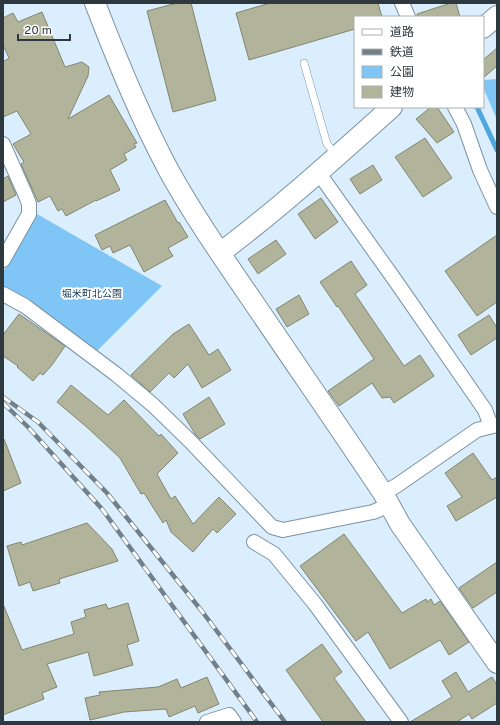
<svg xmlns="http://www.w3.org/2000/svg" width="500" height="725" font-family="Overpass,'Noto Sans JP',sans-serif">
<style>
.green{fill:#7fc6f6}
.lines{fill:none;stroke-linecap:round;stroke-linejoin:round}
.stream{stroke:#4ea7de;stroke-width:5}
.building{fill:#b1b49a;stroke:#84866d}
.lane-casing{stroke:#7b93a4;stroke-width:8}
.street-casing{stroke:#7b93a4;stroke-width:16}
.secondary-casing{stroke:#7b93a4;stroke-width:22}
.lane{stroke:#fff;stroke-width:7}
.street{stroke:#fff;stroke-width:14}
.secondary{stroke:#fff;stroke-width:20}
.rail-casing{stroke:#72808a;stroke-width:4.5}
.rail{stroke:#fff;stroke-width:3;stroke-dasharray:9;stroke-linecap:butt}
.labels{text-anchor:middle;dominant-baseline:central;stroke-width:3.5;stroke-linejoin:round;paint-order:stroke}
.park-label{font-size:10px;fill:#1d425a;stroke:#fff}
</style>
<rect width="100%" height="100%" fill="#daeefd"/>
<path class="green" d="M497,79V120L483,87V80Z
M37,214L162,286L97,351L31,302L3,288V272Z"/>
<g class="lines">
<path class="stream" d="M477,107L497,150"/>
</g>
<path class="building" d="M177,3H191L216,100L173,112L147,11Z
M270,3H378L382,17H355V29L249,60L236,13Z
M451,3H456L460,17H417V14Z
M42,12L65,67L82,62L89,67L88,76L68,119L109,95L137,143L134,144L136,147L124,154L127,160L110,170L120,190L96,201V200L66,216L62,209L58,211L50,196L38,202L21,164L24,162L13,144L31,134L17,111L3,117V62L9,58L3,45V18L13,13L18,22Z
M497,48V66L483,78V60Z
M431,107H437L454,132L437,143L416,119Z
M425,138L452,178L423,197L395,157Z
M373,165L382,180L360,194L350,179Z
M8,176L16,195L3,202V179Z
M321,198L338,222L315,239L298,214Z
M165,200L178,223L179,222L188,237L168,248L173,256L144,272L130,245L113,253L110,246L102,250L95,235Z
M497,235V302L477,316L445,271Z
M276,240L286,254L258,274L248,259Z
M351,261L367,285L355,294L404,366L420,355L434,376L394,403L390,397L382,398L372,383L339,406L328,391L374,359L338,306L337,307L320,282Z
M299,295L309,314L287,327L276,309Z
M19,314L65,346L52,365L43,375L40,373L33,381L17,367L18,366L3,356V335Z
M489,315L497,328V338L471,355L458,335Z
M189,324L209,355L218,349L231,370L202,388L188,364L174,378L169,373L150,392L131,375L173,334Z
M71,385L108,415L124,400L159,436L161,434L178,453L157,474L171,499L175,496L193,524L219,497L236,514L217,533L213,529L193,552L171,532L166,520L163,523L144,493L141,494L120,458L89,429L57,402Z
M209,397L225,424L200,439L195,434L183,414Z
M3,439H4L21,483L3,491Z
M473,453L492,480L497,477V497L456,521L447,506L462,497L445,473Z
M87,523L112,549L118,561L59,579L60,583L33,591L30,582L19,586L7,546L21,542L22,545Z
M344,534L402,613L426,599L427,602L431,599L434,605L440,601L469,642L449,655L440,640L390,669L368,632L356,641L300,566Z
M497,562V592L473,608L459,588Z
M128,603L139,641L127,645L133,665L94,676L88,652L47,664L57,687L42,693L44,699L3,715V604L22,650L74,634L71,622L86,617L84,610L106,604L108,609Z
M322,644L342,672L334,678L366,722H323L286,670Z
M456,672L468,692L492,677L497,685V703L472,719L469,714L457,722H410L452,697L442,681Z
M207,677L219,704L198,713L195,706L169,717L166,709L124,712L90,720L85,698L100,695L99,692L158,687L177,679L181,688Z"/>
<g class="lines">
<defs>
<path id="lane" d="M304,63L327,144L337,156"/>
<path id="street" d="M402,3L408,17
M455,107L464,124L480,170L497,207
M3,144L26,196L29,204V214L3,260
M318,172L397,283L485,410L491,426
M3,294L25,306L117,375L153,405L190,441L272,527L283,530L373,512L390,505
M383,493L396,486L477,430L497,425
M254,542L274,554L315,604L401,722
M207,722L229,715L234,722"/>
<path id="secondary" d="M95,3C117,60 140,117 169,171C195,218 226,262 256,306C298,368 341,430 383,493L400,524L497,663
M483,28L497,16
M220,253C280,208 336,157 392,107"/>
</defs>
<use href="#lane" class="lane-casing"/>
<use href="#street" class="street-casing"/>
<use href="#secondary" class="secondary-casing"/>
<use href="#lane" class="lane"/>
<use href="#street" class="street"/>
<use href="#secondary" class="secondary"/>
<defs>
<path id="rail" d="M3,397L38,422L107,493L201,610L285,722
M3,403L28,427L102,509L257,722"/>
</defs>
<use href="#rail" class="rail-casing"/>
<use href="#rail" class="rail"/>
</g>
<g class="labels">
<g class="park-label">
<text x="92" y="294">堀米町北公園</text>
</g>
</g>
<rect width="500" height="725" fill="none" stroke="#2e383f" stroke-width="8"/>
<rect x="354" y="16" width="130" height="92" fill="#ffffff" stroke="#abafb2"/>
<rect x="362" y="29" width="20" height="6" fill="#ffffff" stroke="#abafb2"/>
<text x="390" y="36" font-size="12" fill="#2e383f">道路</text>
<rect x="362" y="49" width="20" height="6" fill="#72808a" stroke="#abafb2"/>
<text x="390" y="56" font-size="12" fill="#2e383f">鉄道</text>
<rect x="362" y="66" width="20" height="12" fill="#7fc6f6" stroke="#abafb2"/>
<text x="390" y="76" font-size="12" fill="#2e383f">公園</text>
<rect x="362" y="86" width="20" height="12" fill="#b1b49a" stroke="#abafb2"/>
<text x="390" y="96" font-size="12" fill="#2e383f">建物</text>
<path d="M18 34v6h52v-6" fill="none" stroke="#2e383f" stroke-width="2"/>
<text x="24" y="34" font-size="12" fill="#2e383f" stroke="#ffffff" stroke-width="3" paint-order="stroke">20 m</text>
</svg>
